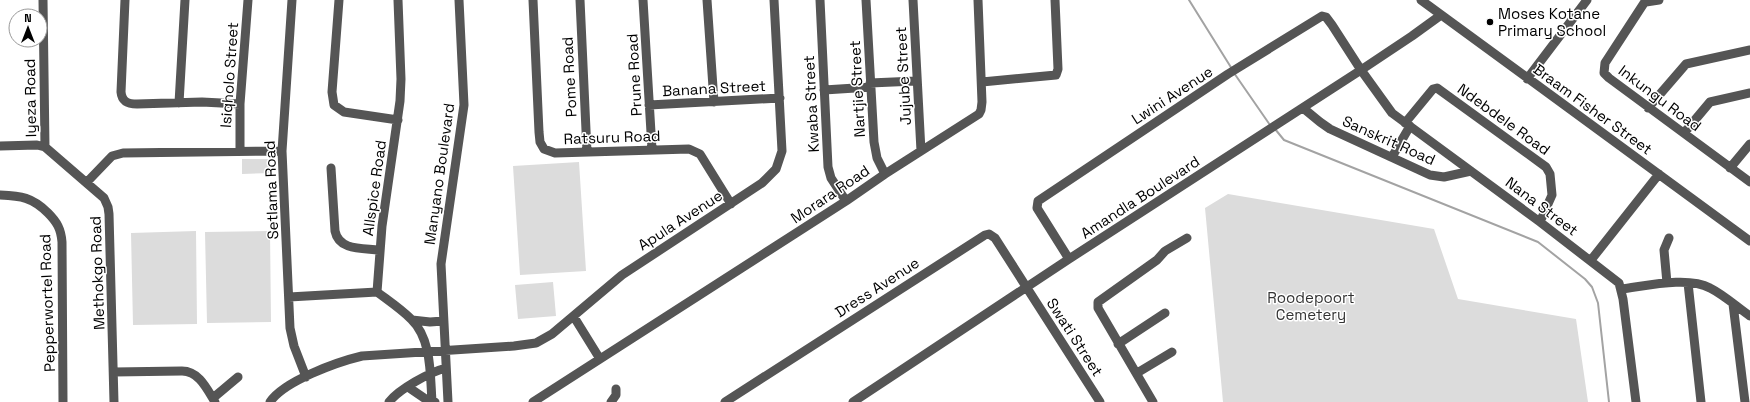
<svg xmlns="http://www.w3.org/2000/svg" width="1750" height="402" font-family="'Space Grotesk',sans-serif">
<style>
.green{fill:#dcdcdc}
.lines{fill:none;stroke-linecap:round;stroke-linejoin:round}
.stream{stroke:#a3a3a3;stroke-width:2}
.minor{stroke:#555;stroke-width:9}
.poi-dot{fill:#000;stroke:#fff;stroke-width:1.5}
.labels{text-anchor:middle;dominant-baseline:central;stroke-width:3;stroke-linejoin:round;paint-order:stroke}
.poi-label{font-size:15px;fill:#000;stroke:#fff;text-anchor:start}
.street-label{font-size:15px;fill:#000;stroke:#fff}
.park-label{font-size:15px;fill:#333;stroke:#fff}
</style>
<rect width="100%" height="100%" fill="#fff"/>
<path class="green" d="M242,159H271V173L242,174Z
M579,162L586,271L520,275L513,166Z
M1228,194L1434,229L1458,299L1576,319L1588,402H1223L1205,208Z
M196,231L197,324L133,325L131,233Z
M270,231L271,322L207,323L205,232Z
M553,282L556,316L518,319L515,285Z"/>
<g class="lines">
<path class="stream" d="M1189,0L1232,69
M1234,73L1270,125
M1275,129L1284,140L1538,242L1585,279L1592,287L1598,303L1609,402"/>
<path class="minor" d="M43,0L45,147
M125,0L121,92C122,102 128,104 137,104L202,102L240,104
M292,0L282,151L290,328L294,346L306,377
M339,0L332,92L334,105L344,112L398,120
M533,0L539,132L540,142L544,149L555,153L689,149L700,154L731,204
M580,0L587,152
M643,0L652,149
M707,0L714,102
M820,0L828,167L831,178L846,201
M866,0L874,142L877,158L885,174
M913,0L921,151
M1421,0L1750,241
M1646,0L1605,63L1604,73L1609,78L1750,182
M1646,2L1659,0
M1527,79L1587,0
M982,82L1056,75L1058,69L1055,0
M870,83L916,81
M824,90L871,87
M179,103L185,0
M649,105L780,98
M1303,108L1320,122L1330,129L1430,175L1444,177L1471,171
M1648,108L1686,64L1750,50
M1405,123L1433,89L1437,88L1546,167L1550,174L1552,195L1540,222
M1684,133L1710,102L1750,93
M0,146L37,145L45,147L104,198L108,207L109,214L114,402
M240,151V104L248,0
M1392,157L1410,126
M331,168L335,231C339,251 363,248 379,250
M1730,168L1750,144
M87,182L112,156L123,153L282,151
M0,195C21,196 32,197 48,213C57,222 61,229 62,242L63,402
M1069,259L1037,208L1038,201L1228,74L1322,16L1326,17L1332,25L1361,70L1392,113L1540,222L1619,283L1623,299L1636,402
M1591,260L1659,174
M1667,283L1664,250L1669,238
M1688,283L1701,402
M1621,289C1646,286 1688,276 1710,288C1724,295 1737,307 1750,316
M377,292L382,226L400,101L401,79L398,0
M377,292C389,301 401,309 411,319C432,339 430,375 432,401
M289,297L377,292
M1733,304L1745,402
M574,317L600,359
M412,320L430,322L443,321
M1118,344L1165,313
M114,372L182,371C199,371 207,389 215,402
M1137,373L1172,352
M408,387L427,400L435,402
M213,398L238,377
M270,402C284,381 337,362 362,356L514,346L536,343L552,334L622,275L762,183L776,169L782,151L774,0
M389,402C399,389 430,372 446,368
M448,402L441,264L464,105L459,0
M533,402L846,201L885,174L979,114L981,110L982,102L978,0
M611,402L616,395V389
M725,402L985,235L989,234L995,238L1100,402
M853,402L1069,259L1361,70L1412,36L1441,15
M1153,402L1098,308V302L1157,260L1165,251L1187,238"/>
</g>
<circle class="poi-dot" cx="1490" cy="22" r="4"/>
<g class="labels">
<g class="poi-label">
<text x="1498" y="13">Moses Kotane<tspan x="1498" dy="17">Primary School</tspan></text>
</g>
<g class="street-label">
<text transform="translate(229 75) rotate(-86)">Isiqholo Street</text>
<text transform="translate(634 75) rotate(-93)">Prune Road</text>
<text transform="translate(903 76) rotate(-93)">Jujube Street</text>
<text transform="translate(569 77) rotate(-93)">Pome Road</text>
<text transform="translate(714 88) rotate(-3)">Banana Street</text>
<text transform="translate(857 89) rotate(-93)">Nartjie Street</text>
<text transform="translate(1172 95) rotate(-33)">Lwini Avenue</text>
<text transform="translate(30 98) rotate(-91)">Iyeza Road</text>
<text transform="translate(1660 98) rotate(37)">Inkungu Road</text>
<text transform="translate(811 104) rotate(-93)">Kwaba Street</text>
<text transform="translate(1593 109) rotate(36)">Braam Fisher Street</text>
<text transform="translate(1504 119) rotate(36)">Ndebdele Road</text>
<text transform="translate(612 137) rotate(-2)">Ratsuru Road</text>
<text transform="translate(1389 140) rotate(24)">Sanskrit Road</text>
<text transform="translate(439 174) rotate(-82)">Manyano Boulevard</text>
<text transform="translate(374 188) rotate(-82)">Allspice Road</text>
<text transform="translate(271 190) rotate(-92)">Setlama Road</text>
<text transform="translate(830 194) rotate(-34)">Morara Road</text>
<text transform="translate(1140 197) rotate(-33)">Amandla Boulevard</text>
<text transform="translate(1542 206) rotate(37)">Nana Street</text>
<text transform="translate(680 220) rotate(-33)">Apula Avenue</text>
<text transform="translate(97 273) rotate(-92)">Methokgo Road</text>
<text transform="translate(877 287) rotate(-33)">Dress Avenue</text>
<text transform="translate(47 303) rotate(-92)">Pepperwortel Road</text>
<text transform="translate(1075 337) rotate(57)">Swati Street</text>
</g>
<g class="park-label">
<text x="1311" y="297">Roodepoort<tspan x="1311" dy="17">Cemetery</tspan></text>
</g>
</g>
<g transform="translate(28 28)"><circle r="19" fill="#ffffff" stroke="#999999"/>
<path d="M0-3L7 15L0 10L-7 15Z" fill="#000000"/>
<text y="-6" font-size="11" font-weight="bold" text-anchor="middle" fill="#000000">N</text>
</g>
</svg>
